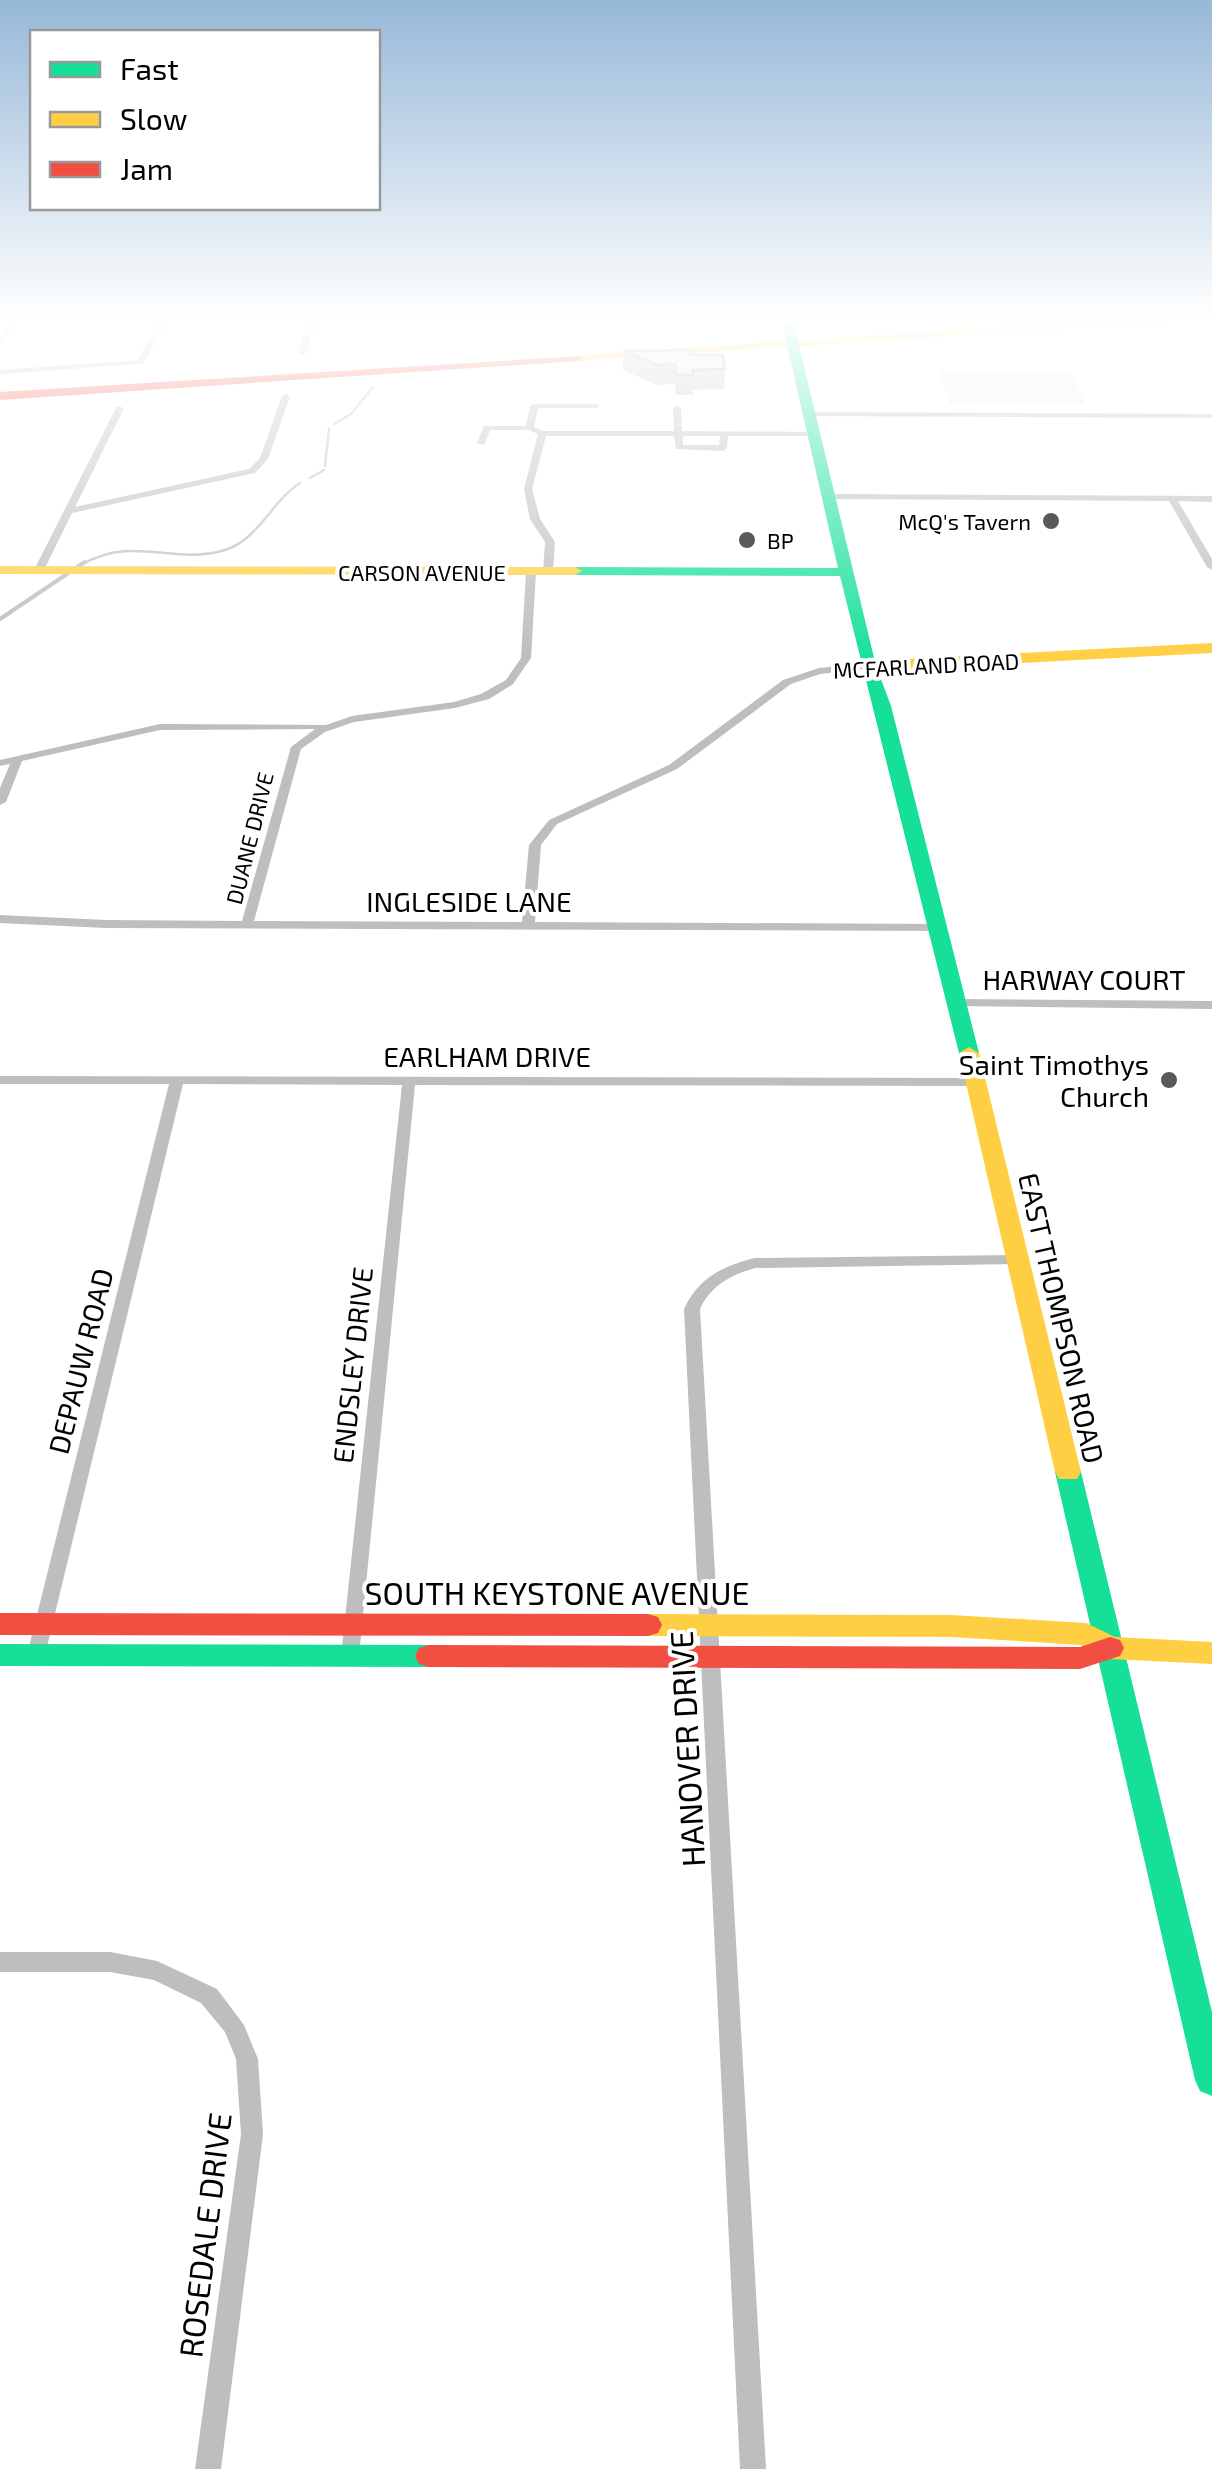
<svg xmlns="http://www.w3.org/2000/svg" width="1212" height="2469" font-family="'Exo 2',sans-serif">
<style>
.green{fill:#ececec}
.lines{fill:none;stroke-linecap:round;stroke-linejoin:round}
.stream-far1{stroke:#bfbfbf;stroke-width:2.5}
.stream{stroke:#bfbfbf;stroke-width:4}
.street{fill:#bebebe;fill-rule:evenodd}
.fast{fill:#16e098;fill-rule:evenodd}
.slow{fill:#ffcf43;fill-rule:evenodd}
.jam{fill:#f24e42;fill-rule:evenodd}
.fast-bridge{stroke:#16e098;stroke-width:12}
.wall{fill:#c0c0c0}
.building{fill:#dfdfdf;stroke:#9c9c9c;stroke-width:2.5}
.poi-dot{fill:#595959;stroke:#fff;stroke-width:4}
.labels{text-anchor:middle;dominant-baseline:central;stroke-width:8;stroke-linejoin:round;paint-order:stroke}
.far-poi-label{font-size:22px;fill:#000;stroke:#fff;text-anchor:end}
.far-street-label{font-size:22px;fill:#000;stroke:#fff}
.street-label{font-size:28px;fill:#000;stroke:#fff}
.poi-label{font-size:28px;fill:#000;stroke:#fff;text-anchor:end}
.near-street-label{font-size:32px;fill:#000;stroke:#fff}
</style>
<rect width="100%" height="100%" fill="#fff"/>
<path class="green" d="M939,370L1070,371L1086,404H950Z"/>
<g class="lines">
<path class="stream-far1" d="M334,424L351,414L373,387
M325,466L329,429
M310,478L324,470
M81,565C135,534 172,566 225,550C258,540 272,501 300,483"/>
<path class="stream" d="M78,566L85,562
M0,619L67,574"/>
<path class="street" d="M14,316H22L0,345V337Z
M162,316H170L143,364L0,374V370L137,360Z
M310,316H318L306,353L302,355L298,353Z
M286,394L290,396L268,459L255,473L72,513L44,570L36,572L34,570L117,406L124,408L75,507L249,469L260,458L282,396Z
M534,404H596L600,406L596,408H538L534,427L543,431H674L673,408L677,406L681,408L682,431L813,432L817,434L813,436H728L727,448L723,451L676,449L674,436H546L532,489L540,519L555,542L553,572L548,575L543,572L545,542L530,519L524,489L538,434L529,430H490L484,445L477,443L484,426H526L530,406ZM683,436H720L719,445H683Z
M806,412L1212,414V418L809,416H806Z
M827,494L1212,496V502L1178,501L1212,559V570L1207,567L1169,501L824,499V495Z
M531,569L536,572L531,658L513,684L489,699L455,708L354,722L325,732L301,749L254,921L522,922L529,845L549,820L669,765L783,680L819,668L868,663L873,666L872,668L820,674L791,684L677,769L557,824L541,845L535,922L939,924L945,928L943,931L106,928L0,923V915L106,920L242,921L291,747L315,729L160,730L22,761L6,802L0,805V788L10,764L0,766V760L160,724L326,725L352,716L454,702L481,694L506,680L521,658L526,572Z
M956,999L1212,1001V1009L951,1006L949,1003L951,1000Z
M0,1076L975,1078L982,1082L975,1086L415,1085L359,1656L357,1661L350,1663L343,1661L341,1656L402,1085L183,1084L45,1655L43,1660L36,1662L29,1660L27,1655L169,1084H0Z
M1016,1255L1024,1260L1021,1264L755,1268C731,1275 711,1285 700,1309L766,2469H740L684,1309C699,1277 723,1266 755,1258Z
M0,1952H110L157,1961L217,1989L244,2025L258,2059L263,2134L221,2469H195L241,2134L236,2059L225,2032L201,2003L154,1980L110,1972H0Z"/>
<path class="fast" d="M795,351L801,354L876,666L891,706L979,1053L976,1057L969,1059L959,1053L840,576L575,575L568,571L575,567L838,568L789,354Z
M1068,1463L1077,1465L1081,1472L1212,2012V2096L1200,2091L1195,2080L1055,1472L1059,1465Z
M0,1644L429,1645L439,1648L443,1656L439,1664L429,1667L0,1666Z"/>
<path class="slow" d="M1161,316H1212V319L578,361L572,358L578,355Z
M0,566L575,567L582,571L575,575L0,574Z
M1212,643V653L868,671L860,666L868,661Z
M969,1047L979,1053L1081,1472L1077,1479H1059L1055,1472L959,1053Z
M648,1614L951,1615L1086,1623L1115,1637L1212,1642V1664L1110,1659L1081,1645L951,1637L648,1636L638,1633L634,1625L638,1617Z"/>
<path class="jam" d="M582,356L578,361L0,400V392Z
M0,1613L648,1614L658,1617L662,1625L658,1633L648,1636L0,1635Z
M1110,1637L1120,1640L1124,1648L1120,1656L1080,1669L429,1667L419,1664L415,1656L419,1648L429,1645L1080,1647Z"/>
<path class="fast-bridge" d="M789,328L795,354"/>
</g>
<path class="wall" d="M623,351L691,355L725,369L724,389L693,390V395H676L675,384L657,385L623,370Z"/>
<path class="building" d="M690,350L691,355H723L725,369L693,370V375H676L675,364L658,365L623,351Z"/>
<linearGradient id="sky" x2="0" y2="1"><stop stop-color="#97b8d8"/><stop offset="0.48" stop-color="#fff"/><stop offset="1" stop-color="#fff" stop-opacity="0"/></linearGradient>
<rect width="1212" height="662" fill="url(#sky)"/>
<g class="poi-dot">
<circle cx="1051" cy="521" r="10"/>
<circle cx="747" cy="540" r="10"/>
<circle cx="1169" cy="1080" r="10"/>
</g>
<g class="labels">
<g class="far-poi-label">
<text x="1031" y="521">McQ's Tavern</text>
<text x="767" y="540" text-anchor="start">BP</text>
</g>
<g class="far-street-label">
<text x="422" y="572">CARSON AVENUE</text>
<text transform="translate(926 665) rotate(-3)">MCFARLAND ROAD</text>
<text transform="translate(249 838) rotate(-76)">DUANE DRIVE</text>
</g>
<g class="street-label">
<text x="469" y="901">INGLESIDE LANE</text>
<text x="1084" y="979">HARWAY COURT</text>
<text x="487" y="1056">EARLHAM DRIVE</text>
<text transform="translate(1062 1318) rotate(77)">EAST THOMPSON ROAD</text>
<text transform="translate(80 1361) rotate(-76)">DEPAUW ROAD</text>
<text transform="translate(352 1365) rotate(-84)">ENDSLEY DRIVE</text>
</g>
<g class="poi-label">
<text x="1149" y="1064">Saint Timothys<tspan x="1149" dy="32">Church</tspan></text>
</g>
<g class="near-street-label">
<text x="557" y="1592">SOUTH KEYSTONE AVENUE</text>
<text transform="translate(686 1749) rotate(-93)">HANOVER DRIVE</text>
<text transform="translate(204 2235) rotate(-83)">ROSEDALE DRIVE</text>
</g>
</g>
<rect x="30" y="30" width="350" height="180" fill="#ffffff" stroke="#999999" stroke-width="2.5"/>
<rect x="50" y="62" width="50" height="15" fill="#16e098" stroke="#999999" stroke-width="2.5"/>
<text x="120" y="80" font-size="30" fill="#000000">Fast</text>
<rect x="50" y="112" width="50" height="15" fill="#ffcf43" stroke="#999999" stroke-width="2.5"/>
<text x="120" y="130" font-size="30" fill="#000000">Slow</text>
<rect x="50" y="162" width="50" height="15" fill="#f24e42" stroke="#999999" stroke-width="2.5"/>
<text x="120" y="180" font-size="30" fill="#000000">Jam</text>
</svg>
